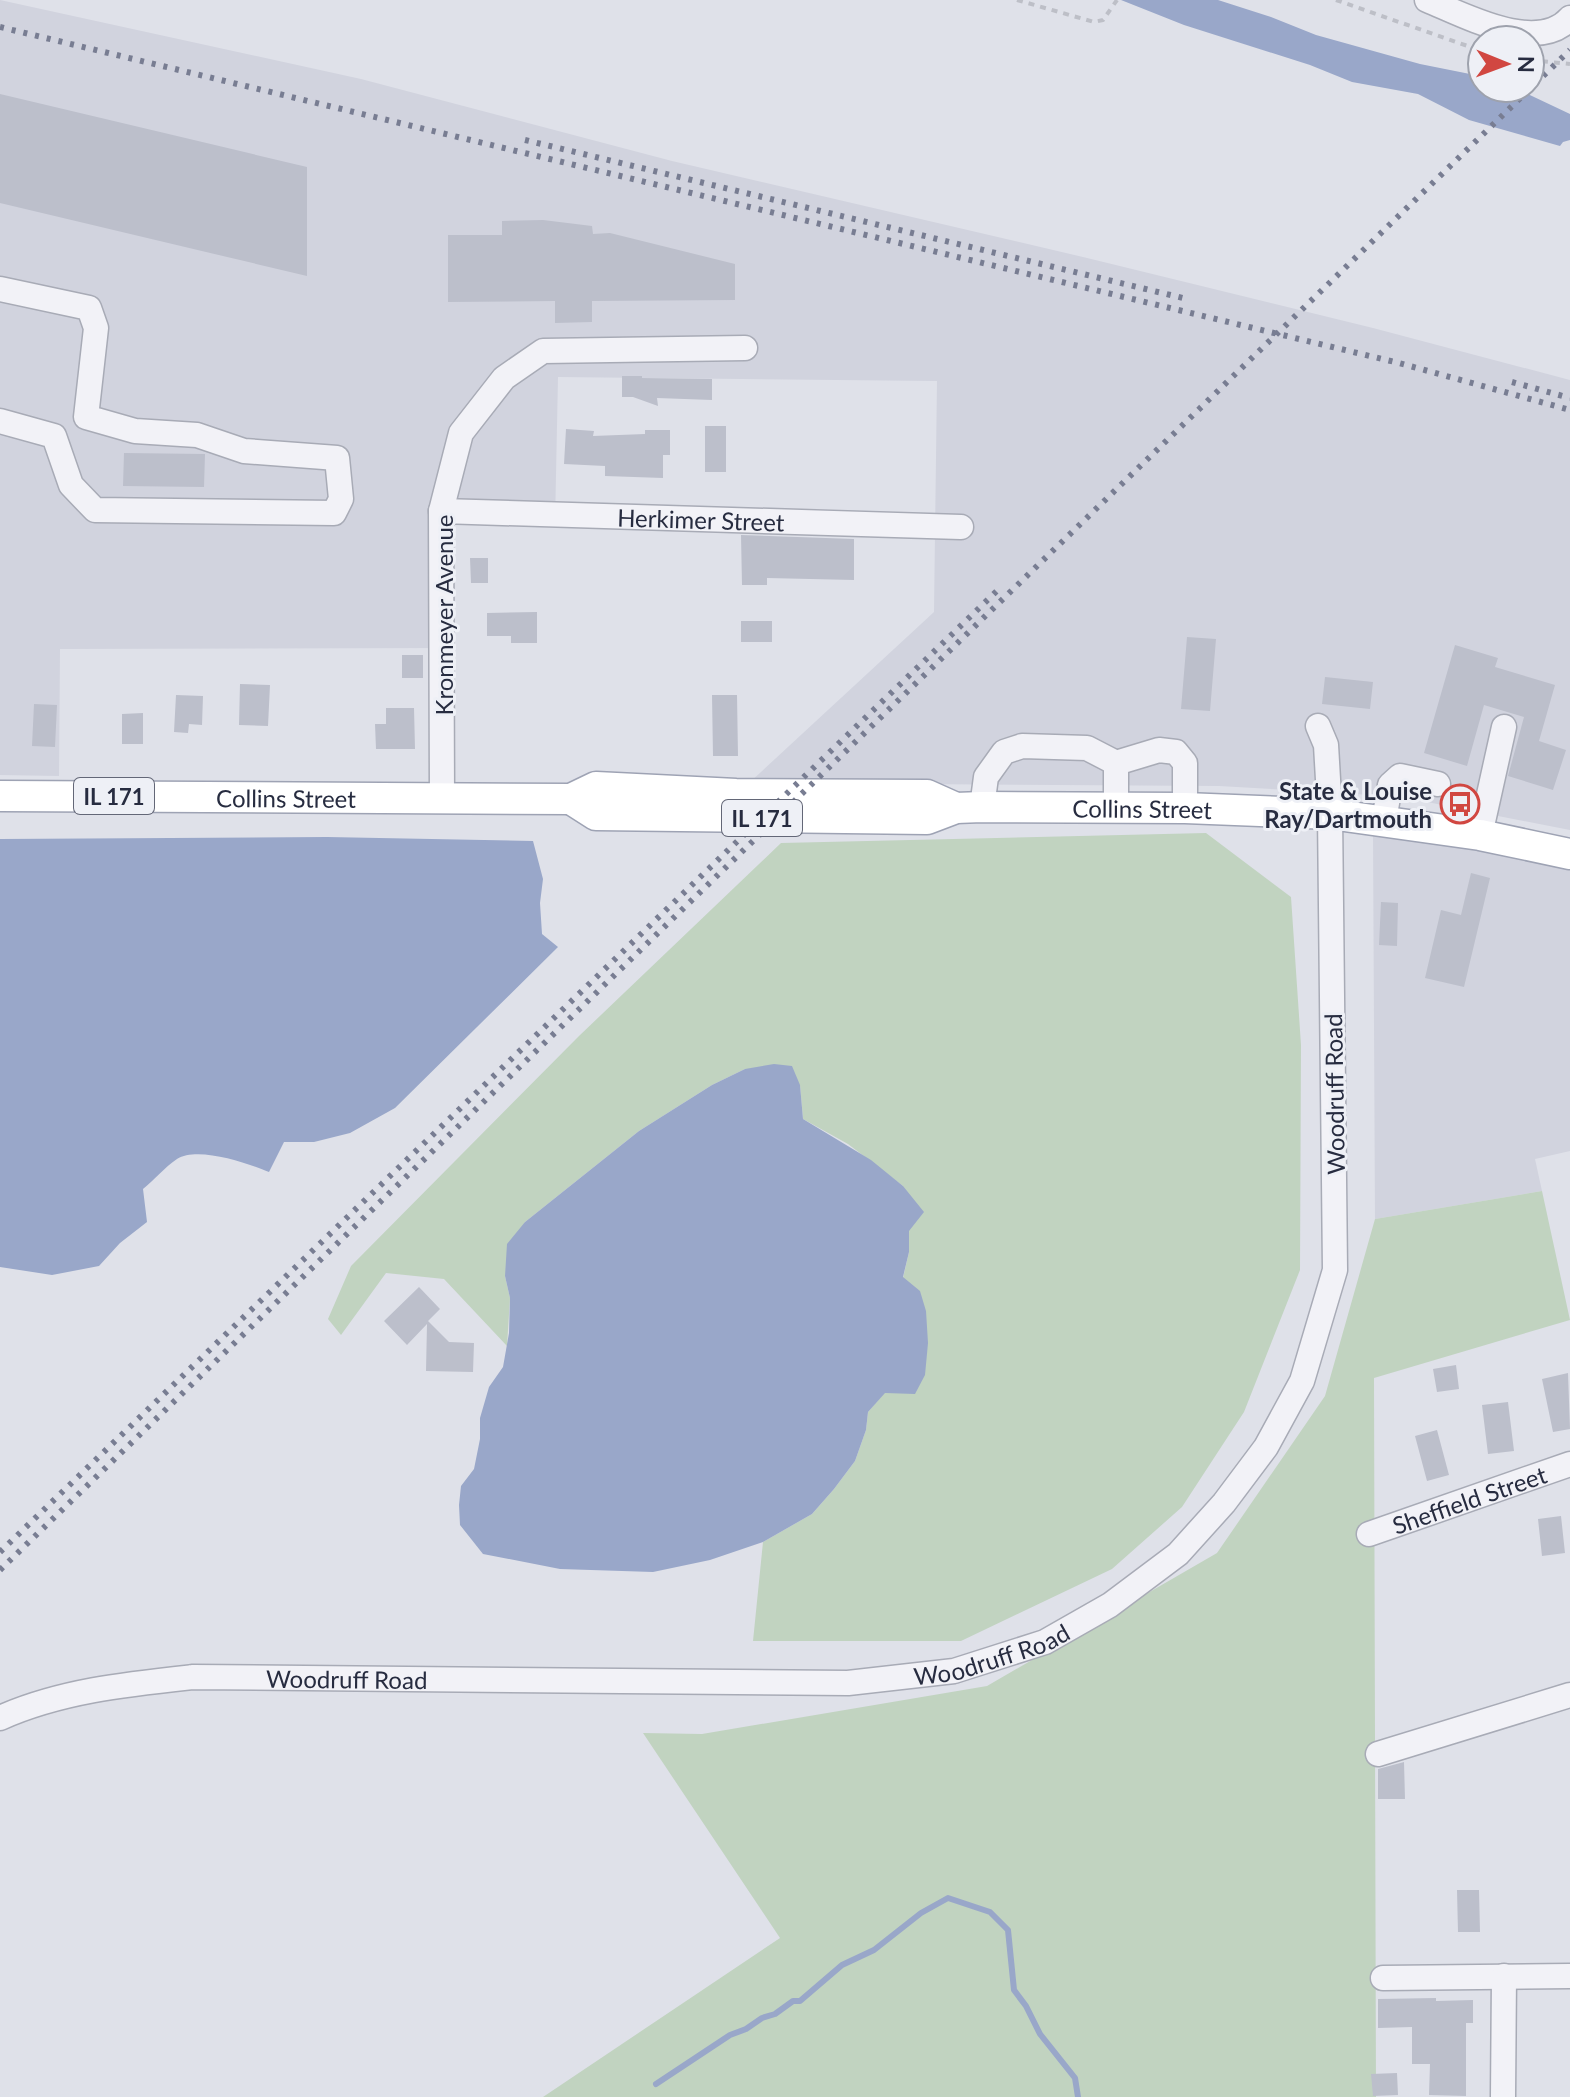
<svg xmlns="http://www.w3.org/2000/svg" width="1570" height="2097" font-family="Lato,sans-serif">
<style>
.built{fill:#d1d3de}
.green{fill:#c1d3c0}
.water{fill:#99a7c9}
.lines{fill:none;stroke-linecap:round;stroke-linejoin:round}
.stream{stroke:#99a7c9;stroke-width:6}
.building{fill:#bcbfcb}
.minor-casing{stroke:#a8abb6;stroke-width:27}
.major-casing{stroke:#9ea3b4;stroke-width:33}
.path{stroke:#bdbfc7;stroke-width:4;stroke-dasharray:6 6;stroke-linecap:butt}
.minor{stroke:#f2f2f7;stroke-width:24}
.major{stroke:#fff;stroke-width:30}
.rail{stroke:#787d92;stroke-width:6;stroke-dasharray:4 8;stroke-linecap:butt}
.labels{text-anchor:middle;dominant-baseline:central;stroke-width:6;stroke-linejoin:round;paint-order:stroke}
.shield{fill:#eef0f6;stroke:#636777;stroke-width:2}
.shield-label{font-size:22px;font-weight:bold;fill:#272c40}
.street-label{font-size:24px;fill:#272c40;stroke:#eef0f6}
.poi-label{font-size:24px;font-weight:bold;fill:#272c40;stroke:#eef0f6;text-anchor:end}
</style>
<rect width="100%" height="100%" fill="#dfe1e9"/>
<path class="built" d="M0,0L361,79L672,161L1083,257L1373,328L1570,380V830L1422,801L1357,794L1219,786L749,783L934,612L937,381L558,377L555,524L449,520V648L60,649L59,776L0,775Z
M1373,833L1473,844L1570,869V1151L1535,1159L1542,1191L1375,1219Z"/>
<path class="green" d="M1206,833L1291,897L1301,1045L1300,1270L1244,1412L1182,1507L1112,1569L961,1641H753L763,1542L812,1514L834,1489L855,1461L866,1430L868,1412L885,1392H899L903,1278L909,1252V1231L903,1186L848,1144L803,1119L800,1085L745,1069L712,1085L639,1131L525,1222L505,1276L510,1298L507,1346L444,1279L386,1273L341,1335L328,1319L351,1266L579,1036L781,843Z
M1542,1191L1570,1320L1374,1378L1376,2097H543L780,1938L643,1733L702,1734L987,1686L1217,1553L1325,1396L1375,1219Z"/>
<path class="water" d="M1121,0H1218L1271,17L1316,35L1420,64L1475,75L1482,77V88H1515L1570,114V140L1563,142L1560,146L1469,120L1418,94L1352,82L1310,65L1184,25Z
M327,837L533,841L543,879L540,903L542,934L558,947L395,1108L350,1133L314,1142H284L269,1172C247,1163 198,1146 177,1159C165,1167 154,1180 143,1189L147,1222L120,1243L99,1266L52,1275L0,1267V839Z
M774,1064L792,1066L800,1085L803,1119L871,1160L903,1186L924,1212L909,1231V1252L903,1277L920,1291L926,1311L928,1343L925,1375L915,1394L885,1393L868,1412L866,1430L855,1461L834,1489L812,1514L763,1542L710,1560L653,1572L560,1569L483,1554L460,1525L459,1505L461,1486L474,1469L480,1439V1418L489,1387L503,1367L509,1333L510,1298L505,1276L507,1244L525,1222L639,1131L712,1085L745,1069Z"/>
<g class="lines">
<path class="stream" d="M656,2084L730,2035L746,2029L762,2018L775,2014L793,2001H800L842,1965L874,1950L921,1913L948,1898L990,1912L1008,1930L1014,1990L1026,2006L1040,2034L1075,2078L1078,2097"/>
</g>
<path class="building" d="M0,94L307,167V276L0,203Z
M543,220L592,226L593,234L610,233L735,264V300L592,301V322L555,323V301L448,302V235H502V221Z
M622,376H642V378L712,379V400L657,398L658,406L633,397H622Z
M705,426H726V472H705Z
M566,429L594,431L593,436L645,434V430H670V455H663V478L605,476V466L564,464Z
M124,453L205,454L204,487L123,486Z
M741,535L854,539V580L767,578V585H742Z
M470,558H488V583H471Z
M537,612V643H511V636H487V613Z
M741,621H772V642H741Z
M1187,637L1216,639L1210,711L1181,709Z
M1455,645L1498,658L1495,667L1555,685L1539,741L1566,750L1553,790L1508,776L1524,717L1484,705L1467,766L1424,753Z
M402,655H423V678H402Z
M1325,677L1373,682L1370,709L1322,704Z
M240,684L270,685L268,726L239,725Z
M176,695L203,696L202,725L189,724L188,733L174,732Z
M712,695H737L738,756H713Z
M34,704L57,705L55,747L32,746Z
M386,708H414L415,749H376L375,724H386Z
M143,713V744H122V714Z
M1471,873L1490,878L1464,987L1425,978L1441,910L1461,915Z
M1381,902L1398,903L1397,946L1379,945Z
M419,1287L440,1309L428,1321L449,1342L474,1343L473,1372L426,1371L427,1324L407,1345L384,1321Z
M1456,1365L1459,1389L1437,1392L1433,1369Z
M1568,1373L1570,1429L1553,1432L1542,1379Z
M1508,1402L1514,1451L1488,1454L1482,1405Z
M1437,1430L1449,1475L1427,1481L1415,1436Z
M1561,1516L1565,1553L1542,1556L1538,1519Z
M1404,1762L1405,1799H1378V1769Z
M1457,1890H1479L1480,1932H1458Z
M1436,1998V2001L1473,2000V2023H1466V2096L1429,2095L1430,2064H1412V2027L1378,2028V1999Z
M1397,2073L1398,2095L1373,2096L1371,2074Z"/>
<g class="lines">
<defs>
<g id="minor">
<path d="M1427,0C1464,15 1537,55 1570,18"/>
<path d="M0,289L89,308L96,328L86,417L135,431L197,435L244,451L337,458L341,499L334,513L95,510L71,485L54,436L0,421"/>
<path id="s1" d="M441,511L961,527"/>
<path d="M1116,763L1159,750L1176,752L1185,763V808"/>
<path d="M442,799L441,511L461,433L504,378L543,351L745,348"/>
<path d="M982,807L986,777L1004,752L1022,746L1087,748L1116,763V807"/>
<path d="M1384,821L1390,785L1400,776L1438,784"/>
<path d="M1480,835L1504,727"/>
<path id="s2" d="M1369,1534L1570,1464"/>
<path id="s3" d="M0,1718C60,1691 128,1684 193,1677L848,1683L954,1671L1045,1642L1110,1605L1178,1554L1224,1503L1266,1447L1302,1381L1335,1270L1330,814L1326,745L1318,726"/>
<path d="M1378,1754L1570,1695"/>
<path d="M1383,1978L1570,1976"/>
<path d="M1503,2097L1504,1976"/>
</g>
<g id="major">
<path id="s4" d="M0,796L571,799L596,787L736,794L927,795L956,808"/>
<path id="s5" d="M571,799L596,815L927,819L956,808L982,807L1185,808L1330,814L1480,835L1570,854"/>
</g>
</defs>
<use href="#minor" class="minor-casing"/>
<use href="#major" class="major-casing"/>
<path class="path" d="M1017,0L1094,22L1103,20L1117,0
M1336,0L1482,51
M1530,60L1570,64"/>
<use href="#minor" class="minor"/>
<use href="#major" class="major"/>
<path class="rail" d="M0,27L1399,363L1570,410
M525,140L1183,298
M1512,382L1570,398
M0,1552L1002,586
M0,1570L1570,50"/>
</g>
<defs>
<symbol id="bus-ring" viewBox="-11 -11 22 22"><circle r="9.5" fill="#eef0f6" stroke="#d14741" stroke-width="1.5"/><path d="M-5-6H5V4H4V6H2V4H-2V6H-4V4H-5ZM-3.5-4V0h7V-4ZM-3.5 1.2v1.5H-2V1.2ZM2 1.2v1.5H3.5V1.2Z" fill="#d14741"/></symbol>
</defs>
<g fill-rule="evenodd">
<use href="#bus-ring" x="1438" y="782" width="44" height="44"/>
</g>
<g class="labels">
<g class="shield">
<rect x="74" y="778" width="80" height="36" rx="6"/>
<rect x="722" y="800" width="80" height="36" rx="6"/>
</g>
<g class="shield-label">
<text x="114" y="796">IL 171</text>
<text x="762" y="818">IL 171</text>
</g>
<g class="street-label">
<text stroke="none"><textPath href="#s1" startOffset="260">Herkimer Street</textPath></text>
<text transform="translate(443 615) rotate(-90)">Kronmeyer Avenue</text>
<text stroke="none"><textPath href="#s4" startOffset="286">Collins Street</textPath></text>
<text stroke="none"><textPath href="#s5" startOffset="578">Collins Street</textPath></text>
<text transform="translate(1334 1094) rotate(-91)">Woodruff Road</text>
<text stroke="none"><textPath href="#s2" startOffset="106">Sheffield Street</textPath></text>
<text stroke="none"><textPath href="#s3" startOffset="1000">Woodruff Road</textPath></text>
<text stroke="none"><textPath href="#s3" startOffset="352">Woodruff Road</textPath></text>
</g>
<g class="poi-label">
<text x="1432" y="790">State &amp; Louise<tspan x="1432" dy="28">Ray/Dartmouth</tspan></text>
</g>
</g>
<g transform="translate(1506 64) rotate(91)"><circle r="38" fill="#eef0f6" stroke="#9ea2ad" stroke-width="2"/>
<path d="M0-6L14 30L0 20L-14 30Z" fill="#d14741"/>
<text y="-12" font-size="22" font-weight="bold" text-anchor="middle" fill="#272c40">N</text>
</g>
</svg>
